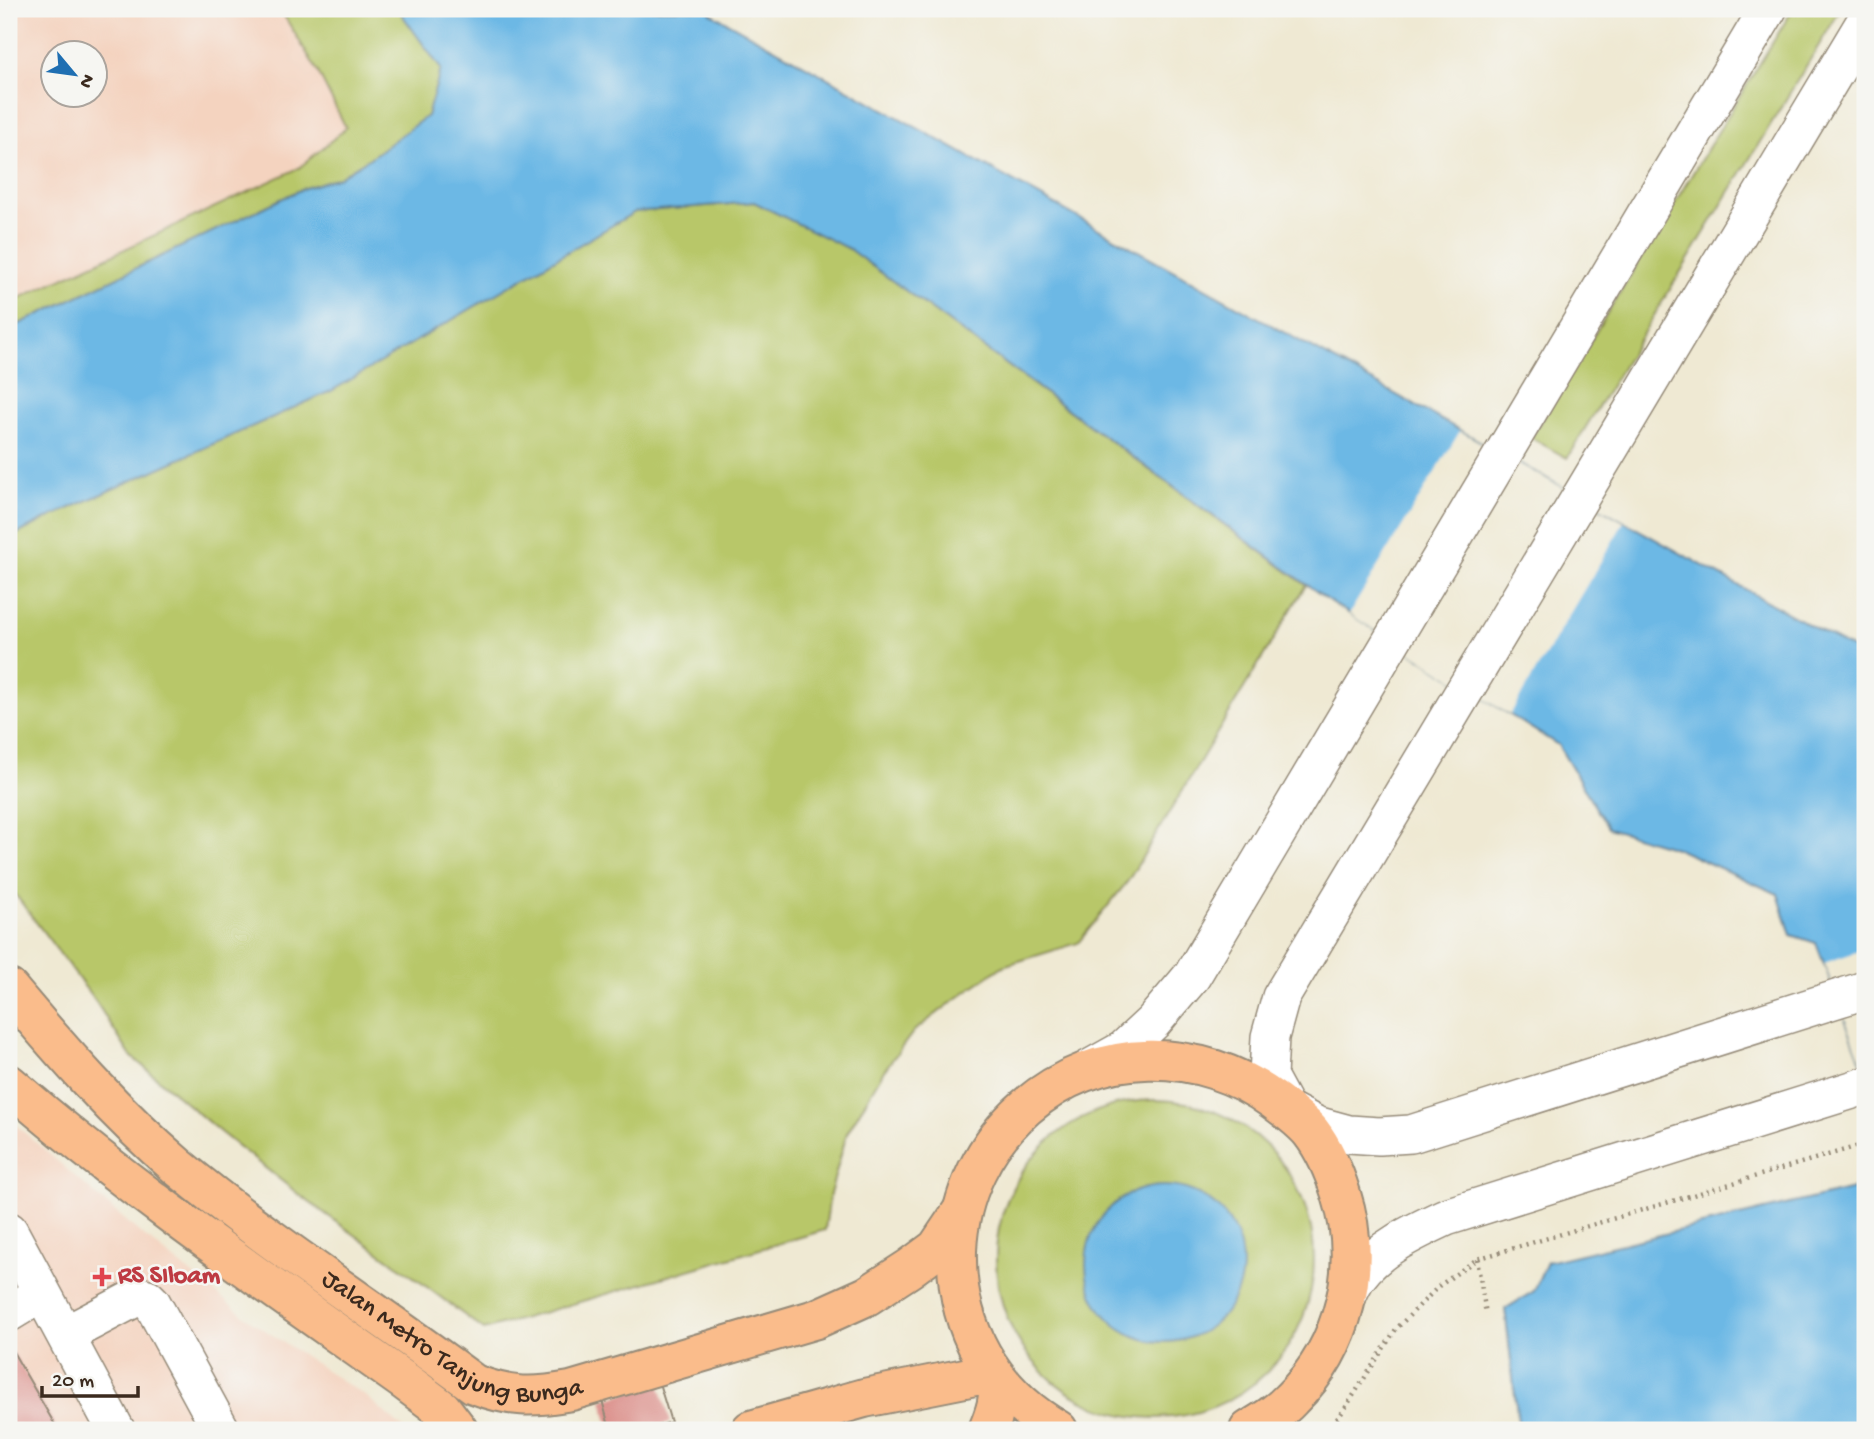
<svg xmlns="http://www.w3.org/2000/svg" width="1874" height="1439" font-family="'Gochi Hand',sans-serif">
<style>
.built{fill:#f4d3bf;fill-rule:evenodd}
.green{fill:#b8c769;stroke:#7a7844;stroke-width:2}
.water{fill:#6cb8e5;stroke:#547182;stroke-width:2}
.pier{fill:#efe9d3}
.building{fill:#dc918c}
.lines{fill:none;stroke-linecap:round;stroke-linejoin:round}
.minor-casing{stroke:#958a78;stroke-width:40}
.major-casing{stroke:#958a78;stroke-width:42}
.path{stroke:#958a78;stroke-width:4.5;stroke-dasharray:2 5;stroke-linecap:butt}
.minor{stroke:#fff;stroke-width:37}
.major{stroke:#fabc8b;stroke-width:38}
.health-dot{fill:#e0444e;stroke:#f6f6f2;stroke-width:2.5}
.labels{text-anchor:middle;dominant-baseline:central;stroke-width:5;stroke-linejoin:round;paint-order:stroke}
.health-label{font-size:26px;font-weight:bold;fill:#be3a42;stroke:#f6f6f2;text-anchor:start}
.street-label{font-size:26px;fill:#3b2a1e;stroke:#f6f6f2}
</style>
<rect width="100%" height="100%" fill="#f6f6f2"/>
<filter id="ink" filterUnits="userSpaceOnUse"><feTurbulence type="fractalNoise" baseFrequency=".0143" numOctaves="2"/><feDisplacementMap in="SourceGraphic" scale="14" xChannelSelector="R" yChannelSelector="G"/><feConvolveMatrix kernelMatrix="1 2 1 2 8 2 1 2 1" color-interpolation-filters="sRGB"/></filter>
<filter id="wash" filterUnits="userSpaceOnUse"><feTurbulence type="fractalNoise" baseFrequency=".00686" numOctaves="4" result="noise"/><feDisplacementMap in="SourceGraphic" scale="28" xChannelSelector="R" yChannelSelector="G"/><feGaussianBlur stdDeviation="1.57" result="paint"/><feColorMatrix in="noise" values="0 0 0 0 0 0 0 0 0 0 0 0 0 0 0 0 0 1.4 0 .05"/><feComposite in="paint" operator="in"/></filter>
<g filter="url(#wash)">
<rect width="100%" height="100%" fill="#efe9d3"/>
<path class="built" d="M9,9H373L387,131L9,323ZM52,52H94V94H52Z
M9,1119L140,1233L251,1321L368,1398L405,1430H9Z"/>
<path class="green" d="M280,9H398L441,69L427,116L370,158L339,177L302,189L9,329V303L299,168L346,128L317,70Z
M1793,9H1841L1567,458L1531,438Z
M754,202L849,249L1306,585L1128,881L1078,943L1003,966L964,993L914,1031L883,1072L847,1133L830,1194L825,1230L484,1330L411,1275L302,1197L220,1132L130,1055L96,1002L9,886V538L48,518L331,391L635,212Z
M996 1259a159 159 0 1 1 318 0a159 159 0 1 1-318 0Z"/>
<path class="water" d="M398,9H708L711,13L1865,656V1071L1816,943L1791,935L1778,894L1675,848L1608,828L1558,745L1332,603L849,249L754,202L635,212L331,391L48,518L9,538V329L302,189L339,177L370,158L427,116L441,69Z
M1865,1186V1430H1519L1505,1309L1534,1291L1547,1262Z
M1086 1264a78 78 0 1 1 156 0a78 78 0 1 1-156 0Z"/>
<path class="pier" d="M1460,431L1624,522L1510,715L1349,614Z
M1865,949V1071L1824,963Z"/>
<g id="blocks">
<path class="building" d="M9,1345L58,1430H9Z
M659,1383L671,1422L643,1430H610L602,1400Z"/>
</g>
</g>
<g filter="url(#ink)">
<use href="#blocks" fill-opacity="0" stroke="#958a78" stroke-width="2"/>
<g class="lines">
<defs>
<path id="minor" d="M1865,22L1281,997L1270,1037L1268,1076L1286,1109L1316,1125L1349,1134L1379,1136L1411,1134L1865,990
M1089,1069L1123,1050L1153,1022L1192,976L1768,9
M9,1231L116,1430
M1348,1295C1351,1288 1354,1281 1359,1275C1379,1248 1416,1231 1446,1217L1865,1086
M9,1313L42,1293
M65,1335L139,1296L147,1298L152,1303L221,1430"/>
<g id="major">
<path id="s1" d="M9,989C61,1051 116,1114 178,1167C272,1245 376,1311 474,1384C511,1398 532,1398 571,1391L816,1319L867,1296L910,1268L937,1248L962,1211"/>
<path d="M9,1084C134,1193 271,1286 406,1382L442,1409L458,1430"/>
<path d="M751,1430L864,1398L975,1376H988L998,1380C1000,1398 995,1413 988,1430"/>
<path d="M1058,1430C992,1392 955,1327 957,1251C959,1195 984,1144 1026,1107C1098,1045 1199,1045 1275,1101C1287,1110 1301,1120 1311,1132C1325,1150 1334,1172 1341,1194C1364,1265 1345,1346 1291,1399C1279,1412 1264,1421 1249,1430"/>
</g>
</defs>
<use href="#minor" class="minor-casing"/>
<use href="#major" class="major-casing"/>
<path class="path" d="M1477,1259L1486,1314
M1328,1430L1344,1410L1396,1329L1439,1286L1477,1259L1865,1144"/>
<use href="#minor" class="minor"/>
<use href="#major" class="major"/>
</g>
</g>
<path class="health-dot" d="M98.5 1266.5h7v7h7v7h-7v7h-7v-7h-7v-7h7z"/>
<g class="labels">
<g class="health-label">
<text x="118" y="1277">RS SIloam</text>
</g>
<g class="street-label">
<text stroke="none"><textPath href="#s1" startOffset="576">Jalan Metro Tanjung Bunga</textPath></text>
</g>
</g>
<rect width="1874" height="1439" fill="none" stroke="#f6f6f2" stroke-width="35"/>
<g transform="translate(74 74) rotate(119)"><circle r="33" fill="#f6f6f2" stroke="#aba49d" stroke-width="2"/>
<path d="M0-5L12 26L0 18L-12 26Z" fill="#1f6fb2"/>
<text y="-10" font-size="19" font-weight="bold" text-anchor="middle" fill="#3b2a1e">N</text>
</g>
<path d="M42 1386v10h96v-10" fill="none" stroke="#3b2a1e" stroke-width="3.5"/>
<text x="52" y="1386" font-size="21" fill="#3b2a1e" stroke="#f6f6f2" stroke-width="5" paint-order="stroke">20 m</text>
</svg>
